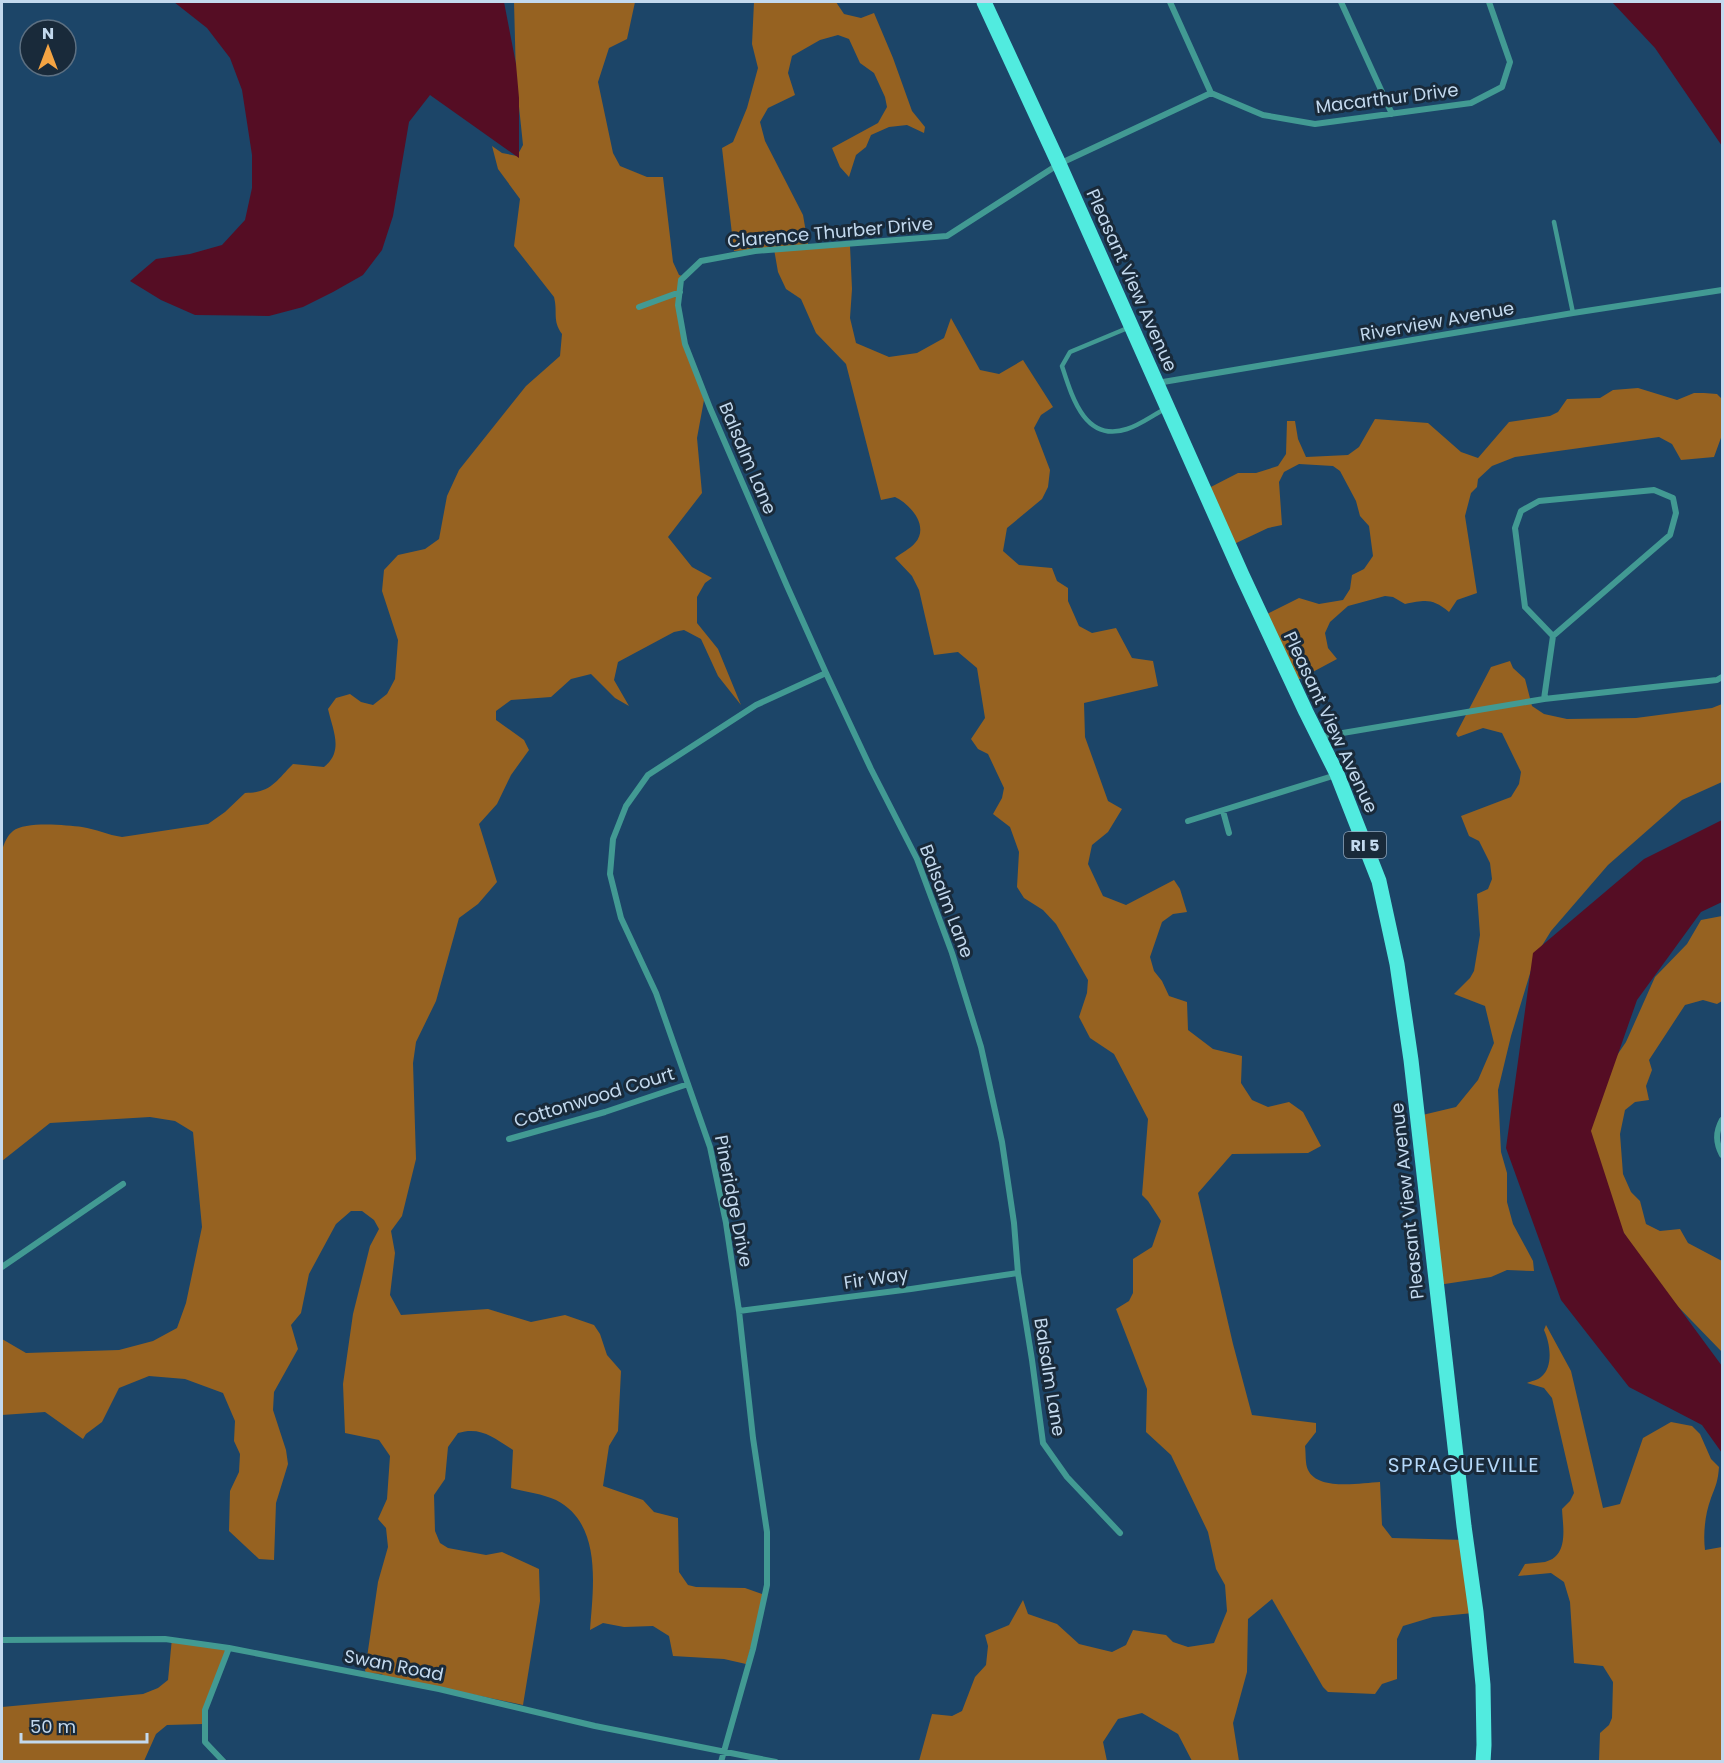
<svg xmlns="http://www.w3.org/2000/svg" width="1724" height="1763" font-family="Poppins,sans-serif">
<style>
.forest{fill:#966221}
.water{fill:#550d24}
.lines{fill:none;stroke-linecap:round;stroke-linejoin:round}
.lane{stroke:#429a93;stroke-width:4.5}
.street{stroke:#429a93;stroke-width:6}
.primary{stroke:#51ebdf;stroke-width:15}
.labels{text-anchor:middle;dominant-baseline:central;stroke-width:6;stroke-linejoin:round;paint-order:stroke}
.shield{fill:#192a3a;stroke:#90a4b8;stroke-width:1.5}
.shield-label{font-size:16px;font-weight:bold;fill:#c3d9ee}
.street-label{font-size:18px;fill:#c3d9ee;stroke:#192a3a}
.neighbourhood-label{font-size:20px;letter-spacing:1.5px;fill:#b4d8fa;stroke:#192a3a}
</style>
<rect width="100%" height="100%" fill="#1c4568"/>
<path class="forest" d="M514,2H635L627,39L609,48L598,82L613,153L620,166L647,177H663L673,262L679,275L682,276L680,312L685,342L704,400L697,438L702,493L668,537L692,567L712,578L705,583L697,597V623L718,649L741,705L718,676L701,639L684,630L674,632L618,662L614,680L629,706L615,698L591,674L571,679L551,697L511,700L496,711V720L524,740L529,750L511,775L497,804L479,824L497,882L478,904L459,918L436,1001L416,1042L413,1063L416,1159L402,1216L391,1231L395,1253L390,1295L401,1315L488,1309L531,1322L565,1315L594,1325L600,1334L607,1355L621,1371L618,1431L609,1446L603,1486L643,1500L654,1512L678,1518L679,1572L688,1585L696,1587L745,1588L762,1594L763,1607L746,1664L724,1659L673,1656L669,1636L653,1626L624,1627L603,1623L590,1630C593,1588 603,1524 556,1500C543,1494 526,1492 511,1488L513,1450C494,1438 481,1426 458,1433L448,1447L445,1479L434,1495L435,1531L440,1543L448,1548L486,1555L502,1552L539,1569L540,1601L523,1705L385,1676L381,1674L367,1673L365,1671L378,1582L388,1547L386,1528L378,1519L387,1499L390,1456L379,1440L345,1433L343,1384L353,1314L370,1246L379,1229L374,1220L362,1211H351L336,1224L309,1274L301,1313L291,1325L298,1349L274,1392L273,1410L286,1450L288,1464L276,1503L274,1560L259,1559L229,1531L230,1491L239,1472L240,1454L234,1441L235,1421L223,1393L185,1379L149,1376L119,1388L102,1422L86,1434L83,1439L45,1412L2,1415V1339L26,1353L119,1350L153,1341L177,1328L186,1303L202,1227L193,1132L175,1121L150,1117L50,1123L2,1161V851C4,843 7,836 13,831C25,821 66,825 82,827C96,829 108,835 122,837L208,824L225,812L245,793C271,793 276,781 293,764L324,767C344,751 333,731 328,709L336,698L350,694L361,702L373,705L387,694L395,679L398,640L382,591L384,570L398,555L425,549L439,539L447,496L459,470L526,386L560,356L562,334C552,320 558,313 554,297L514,246L520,199L498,169L492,146L502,153L517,156L523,145L516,78Z
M754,2H836L844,14L861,18L874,13L893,58L912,111L925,127L924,133L907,125L889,127L871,135L866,147L856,155L849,177L840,167L832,148L878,123L887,107L885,97L874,73L860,63L849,39L838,35L820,40L792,56L788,73L795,95L768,108L760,122L765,141L803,215L808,244L850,246L852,289L850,318L856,343L889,357L917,353L944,338L951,318L980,370L999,374L1023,360L1053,407L1041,415L1034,428L1050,470L1048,487L1042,499L1007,528L1003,551L1019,565L1052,568L1057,581L1068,588V601L1079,626L1092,633L1116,628L1132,658L1153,661L1158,686L1084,703L1085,737L1108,801L1122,809L1108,832L1092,845L1088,864L1103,896L1126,905L1174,880L1180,889L1187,912L1173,914L1162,922L1150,957L1154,971L1162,981L1169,996L1187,1002L1188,1030L1213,1049L1242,1056L1241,1083L1252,1100L1268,1107L1289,1102L1303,1112L1321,1146L1308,1153L1232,1154L1198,1193L1233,1344L1252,1415L1316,1423V1432L1305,1446C1306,1453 1305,1464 1308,1470C1318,1491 1360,1483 1380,1482L1382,1525L1392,1538L1466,1540L1473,1613L1433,1617L1403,1626L1397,1639V1679L1382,1684L1375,1694L1328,1692L1323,1687L1272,1599L1248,1619L1247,1672L1233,1723L1239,1761H1192L1178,1734L1142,1713L1118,1719L1103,1742L1107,1761H919L932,1714L952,1716L962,1711L975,1677L986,1665L988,1646L985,1635L1009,1625L1023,1600L1028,1614L1057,1624L1079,1644L1112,1652L1126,1645L1133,1630L1166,1635L1173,1642L1188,1647L1214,1643L1227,1611L1225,1585L1216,1569L1208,1532L1171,1455L1146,1432L1147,1389L1116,1309L1129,1301L1133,1293V1259L1152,1247L1161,1221L1148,1201L1142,1195L1148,1119L1114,1054L1090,1038L1079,1017L1087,993L1088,980L1056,924L1043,910L1024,898L1017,887L1019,852L1010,827L993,814L1002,798L1004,788L988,754L978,749L971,739L985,718L977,668L958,652L934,655L919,590L912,576L895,558C901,553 910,549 915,543C930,526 910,504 895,497L881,500L846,364L816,333L801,299L786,289L778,272L774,249L734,251L722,148L733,142L747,108L758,68L752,44Z
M1638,388L1677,400L1694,393H1704L1717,394L1722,399V435L1714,457L1681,460L1672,444L1659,437L1515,457L1492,466L1478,479L1477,487L1471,493L1465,516L1477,593L1457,600L1449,612C1432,598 1426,600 1405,604L1393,597L1385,596L1348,606L1330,622L1325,633L1328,648L1337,659L1294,682L1263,616L1299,598L1319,604L1343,600L1350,589L1352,575L1364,569L1373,556L1369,526L1360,516L1356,501L1340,471L1333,466L1299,464L1284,472L1279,482L1282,525L1268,528L1232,545L1205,490L1238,473H1256L1278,466L1286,454L1287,421H1295L1298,439L1306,457L1348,455L1359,447L1375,419L1428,423L1461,452L1478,458L1509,422L1550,416L1558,412L1567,399L1600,398L1613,390Z
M1510,661L1513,668L1525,679L1532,706L1544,714L1567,719L1636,718L1712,708L1722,704V782L1682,800L1608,865L1551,931L1535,957L1511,1036L1498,1090L1501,1152L1507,1173V1202L1513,1224L1533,1261L1534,1271L1507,1270L1491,1277L1438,1285L1414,1117L1456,1107L1478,1080L1494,1043L1485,1006L1454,994L1470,978L1474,971L1480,935L1477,894L1488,889L1492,879L1490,863L1479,841L1469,836L1461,816L1511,797L1519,784L1521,772L1502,733L1483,728L1458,737L1456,734L1491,667Z
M1722,916V1001L1717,1004L1703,1000L1685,1005L1649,1060L1652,1070L1646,1086L1649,1100L1635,1102L1625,1110L1620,1134L1623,1174L1631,1192L1640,1201L1646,1224L1660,1231L1680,1229L1688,1243L1722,1261V1352L1659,1287L1607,1207L1586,1127L1611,1064L1626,1042L1655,977L1687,944L1701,920Z
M1546,1325L1571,1371L1603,1508L1620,1504L1643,1438L1671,1422L1692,1426L1700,1434L1711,1459L1719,1467C1718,1481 1716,1485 1711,1498C1705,1514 1703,1534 1705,1550L1722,1547V1761H1599L1600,1733L1609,1725L1612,1718L1613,1682L1603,1666L1574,1663L1570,1602L1564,1582L1551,1573L1518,1576L1525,1564C1532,1563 1539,1563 1545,1562C1569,1556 1563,1528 1562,1509L1570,1501L1574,1493L1552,1398L1544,1388L1527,1383C1531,1381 1538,1380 1541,1377C1554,1367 1550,1343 1544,1330Z
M172,1638L227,1646L203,1724L167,1725L156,1734L144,1761L2,1762V1707L143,1694L158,1688L168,1680Z"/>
<path class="water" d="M174,2H504L516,64L519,98V158L430,95L409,122L393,216L382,250L363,275L333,292L303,307L269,316L195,315L161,300L130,281L156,259L190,254L222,245L245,220L252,188V155L242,90L230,58L207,28Z
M1612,2H1722V146L1655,48Z
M1722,820V902L1701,912L1637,1000L1591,1131L1624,1233L1722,1366V1453L1702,1425L1629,1387L1561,1300L1506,1148L1533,953L1644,859Z"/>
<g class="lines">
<path class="lane" d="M1554,222L1573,313
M1130,327L1070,352L1062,366C1072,397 1085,443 1127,429C1140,425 1153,415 1165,409"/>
<path class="street" d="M1170,2L1211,93
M1341,2L1392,114
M639,307L680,292
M1157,383L1573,313L1722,290
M1544,699L1553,636L1525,607L1515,528L1521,511L1539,501L1654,490L1673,498L1676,513L1670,535L1553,636
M1319,737L1544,699L1717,680L1722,677
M1223,811L1229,833
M1188,821L1336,775
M1722,1120C1715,1133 1716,1143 1722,1155
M509,1139L605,1112L688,1084
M2,1267L123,1184
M739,1311L911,1289L1018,1273
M1120,1533L1067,1477L1043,1443L1032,1360L1018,1273L1014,1223L1002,1142L981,1047L952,953L917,859L871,769L826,673L787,586L710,408L685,344L678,305L681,280L701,261L755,251L947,236L1059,164L1211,93L1263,115L1315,124L1471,103L1502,87L1510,62L1489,2
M2,1640L165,1639L229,1648L439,1689L595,1726L776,1762
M224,1762L205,1742V1710L229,1648
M721,1762L753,1649L767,1585V1532L753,1438L739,1311L726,1223L710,1147L656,993L621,918L610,874L613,839L626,806L648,775L756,705L826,673"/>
<path class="primary" d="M984,2L1059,164L1242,575L1306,712L1337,774L1379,881L1397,964L1411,1060L1464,1526L1476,1612L1483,1685L1484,1745L1483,1762"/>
</g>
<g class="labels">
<rect class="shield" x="1344" y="832" width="42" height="26" rx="4.5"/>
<g class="shield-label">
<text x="1365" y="845">RI 5</text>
</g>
<g class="street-label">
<text transform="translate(1387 98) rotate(-7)">Macarthur Drive</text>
<text transform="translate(830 232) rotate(-5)">Clarence Thurber Drive</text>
<text transform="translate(1132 280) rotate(66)">Pleasant View Avenue</text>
<text transform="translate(1437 321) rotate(-10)">Riverview Avenue</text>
<text transform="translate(748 458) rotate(67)">Balsalm Lane</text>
<text transform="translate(1331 722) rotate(65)">Pleasant View Avenue</text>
<text transform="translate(947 901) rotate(69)">Balsalm Lane</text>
<text transform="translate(594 1097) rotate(-17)">Cottonwood Court</text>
<text transform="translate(734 1201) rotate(79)">Pineridge Drive</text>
<text transform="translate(1407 1201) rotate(-96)">Pleasant View Avenue</text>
<text transform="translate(876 1278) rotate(-8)">Fir Way</text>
<text transform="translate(1050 1377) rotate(81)">Balsalm Lane</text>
<text transform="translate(394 1665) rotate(11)">Swan Road</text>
</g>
<g class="neighbourhood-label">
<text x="1464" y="1465">SPRAGUEVILLE</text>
</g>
</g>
<rect width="1724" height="1763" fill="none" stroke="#c3d9ee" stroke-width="6"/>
<g transform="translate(48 48)"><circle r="28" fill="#192a3a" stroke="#5d7082" stroke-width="1.5"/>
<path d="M0-4.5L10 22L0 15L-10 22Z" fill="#f4a443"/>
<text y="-9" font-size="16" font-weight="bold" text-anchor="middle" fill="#c3d9ee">N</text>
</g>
<path d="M21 1733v9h126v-9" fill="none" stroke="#c3d9ee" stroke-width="3"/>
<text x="30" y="1733" font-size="18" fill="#c3d9ee" stroke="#192a3a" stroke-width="4.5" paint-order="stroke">50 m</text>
</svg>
